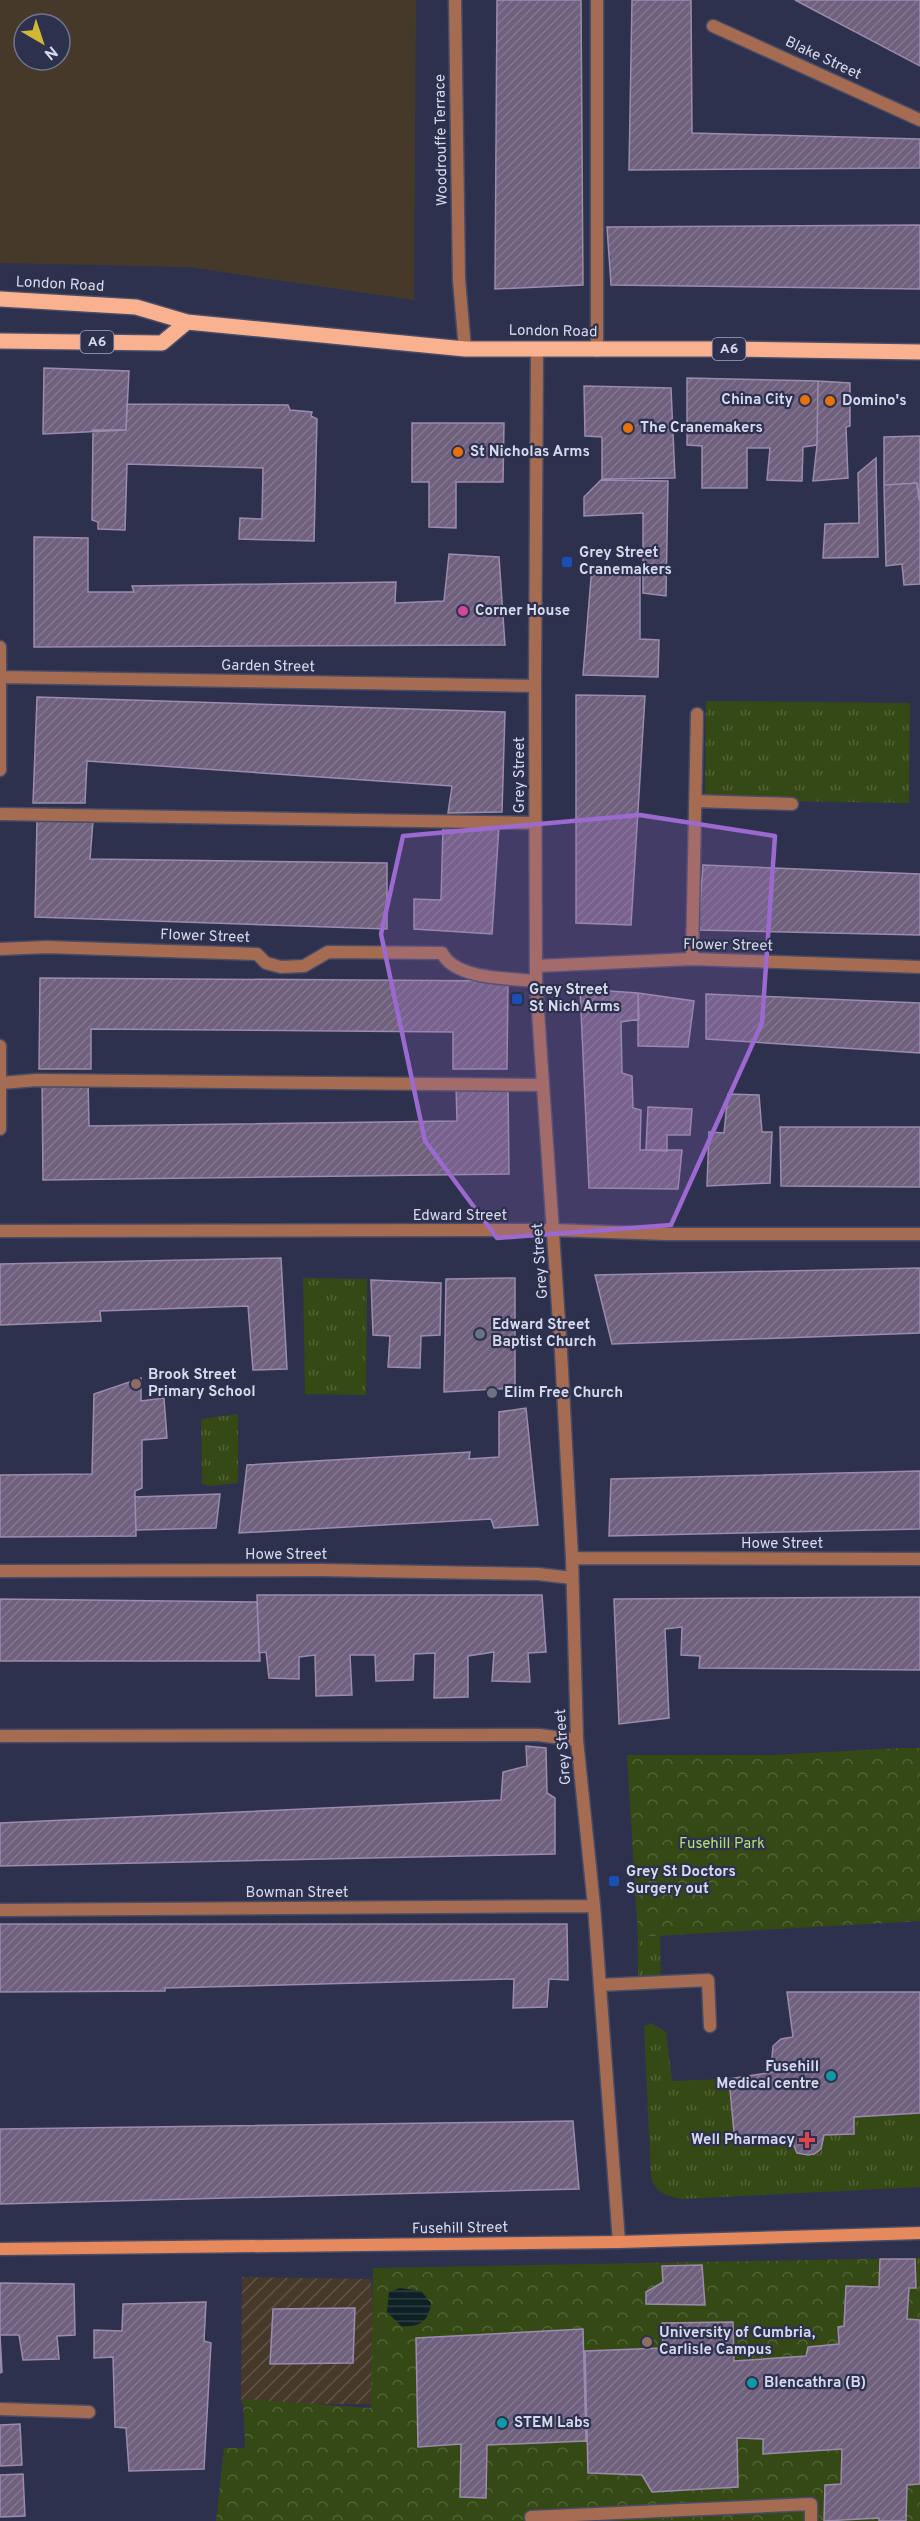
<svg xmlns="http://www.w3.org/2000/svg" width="920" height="2521" font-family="Overpass,sans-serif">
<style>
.commercial{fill:#453a2a;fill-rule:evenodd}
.industrial{fill:url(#industrial-furrows)}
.grass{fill:url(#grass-tufts)}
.park{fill:url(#park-crowns)}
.water{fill:url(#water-rules)}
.building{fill:url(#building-hatch);stroke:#9b8cab;stroke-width:1.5}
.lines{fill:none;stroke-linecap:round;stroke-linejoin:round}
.lane-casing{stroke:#494c66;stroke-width:15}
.street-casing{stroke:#494c66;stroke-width:15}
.secondary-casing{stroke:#494c66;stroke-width:15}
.primary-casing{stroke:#494c66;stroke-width:18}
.lane{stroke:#a66c51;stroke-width:12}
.street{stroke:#a66c51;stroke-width:12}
.secondary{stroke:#e68a5d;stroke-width:12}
.primary{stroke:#f9b190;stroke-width:15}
.marked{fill:#9b69cf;fill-opacity:0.2;stroke:#9b69cf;stroke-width:4.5;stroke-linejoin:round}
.food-dot{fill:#e8710a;stroke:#2e314d;stroke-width:2}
.transit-dot{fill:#1a4fb4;stroke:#2e314d;stroke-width:2}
.hotel-dot{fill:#d1479c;stroke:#2e314d;stroke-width:2}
.worship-dot{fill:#6b7280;stroke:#2e314d;stroke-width:2}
.education-dot{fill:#8d6e63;stroke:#2e314d;stroke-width:2}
.culture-dot{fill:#0f9aa8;stroke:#2e314d;stroke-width:2}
.health-dot{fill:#e0444e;stroke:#2e314d;stroke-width:2}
.labels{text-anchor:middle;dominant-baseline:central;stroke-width:4.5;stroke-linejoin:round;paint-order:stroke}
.shield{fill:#2e314d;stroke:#a4a7bc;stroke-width:1.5}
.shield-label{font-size:14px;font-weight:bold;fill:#d6daec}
.street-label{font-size:15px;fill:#d6daec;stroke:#2e314d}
.poi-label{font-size:15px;font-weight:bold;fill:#d6daec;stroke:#2e314d;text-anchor:start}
.park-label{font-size:15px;fill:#afe069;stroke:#2e314d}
</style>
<defs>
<pattern id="industrial-furrows" width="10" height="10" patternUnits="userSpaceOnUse" patternTransform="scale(1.5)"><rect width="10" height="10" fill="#46392a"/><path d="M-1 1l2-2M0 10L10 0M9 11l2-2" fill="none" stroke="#605549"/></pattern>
<pattern id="grass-tufts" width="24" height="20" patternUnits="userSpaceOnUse" patternTransform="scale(1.5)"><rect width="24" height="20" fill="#354915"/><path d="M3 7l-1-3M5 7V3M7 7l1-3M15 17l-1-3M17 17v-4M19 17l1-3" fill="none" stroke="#526337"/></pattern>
<pattern id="park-crowns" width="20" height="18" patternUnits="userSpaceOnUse" patternTransform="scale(1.5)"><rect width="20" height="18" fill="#354915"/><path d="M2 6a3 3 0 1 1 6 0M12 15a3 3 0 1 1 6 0" fill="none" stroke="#526337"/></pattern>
<pattern id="water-rules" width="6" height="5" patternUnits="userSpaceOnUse" patternTransform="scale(1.5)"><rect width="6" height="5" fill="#0e2125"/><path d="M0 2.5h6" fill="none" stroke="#304145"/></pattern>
<pattern id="building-hatch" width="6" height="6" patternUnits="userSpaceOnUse" patternTransform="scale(1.5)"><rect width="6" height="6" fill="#6f607e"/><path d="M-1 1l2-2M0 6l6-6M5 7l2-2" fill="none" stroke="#837690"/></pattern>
</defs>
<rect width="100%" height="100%" fill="#2e314d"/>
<path class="commercial" d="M0,0H416L414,300L188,267L0,263ZM24,24H60V60H24Z"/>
<path class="industrial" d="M242,2277L371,2279L377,2404H241Z"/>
<path class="grass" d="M706,701L910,703L909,803L705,800Z
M303,1278L367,1279L366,1395L305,1394Z
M238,1414V1483L211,1486L202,1484L201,1419Z
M660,1936L661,1989L638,1991V1937Z
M651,2023L666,2032L672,2081L729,2079L735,2143L791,2139L797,2153C812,2161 822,2150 824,2135L854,2134V2117L920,2113V2187L682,2199C666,2196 657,2193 651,2178L644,2026Z"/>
<path class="park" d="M901,1748H920V1921L638,1937L627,1755H772Z
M920,2258V2521H216L224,2448H245L243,2399L371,2408L373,2268Z"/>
<path class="water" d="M400,2288L421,2291L431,2303C429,2321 419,2328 401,2326L387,2312L389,2292Z"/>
<path class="building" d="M497,0H581L583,285L495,289Z
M632,0H691L692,133L920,139V168L629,170Z
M795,0H920V66Z
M920,225V289L611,285L607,227Z
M44,368L129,371L126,430L43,434Z
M687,378L818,381L817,445L803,447L802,481L767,480L770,448H747V488H702V446L687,445Z
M818,381L850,383V426L846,427L848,478L813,481L817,445Z
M584,386L671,388L675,478L602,479V437L585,436Z
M127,404L288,405L290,410L312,412L311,416L317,419L314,541L239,539L240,518L262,519L263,468L127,464L125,530L98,529V522L92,520L93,430H126Z
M412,423H504L503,482H456V528L429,527V482H412Z
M920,436V500H919L917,483L884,485V437Z
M876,458L878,557L823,558L825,524L859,523L858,473Z
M601,480L668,481L666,596L643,593V513L584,516V497Z
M917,483L920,500V584L904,585L902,564L886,566L884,485Z
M34,537L88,538V592H134L132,586L396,582L395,603L444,601L449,554L499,557L505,645L34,647Z
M592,566L640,569V639L659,640L658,677L583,675Z
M576,695L645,696L631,925L576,923Z
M37,697L505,712L502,812L448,813L452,786L87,761L85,803H33Z
M37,820L93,821L90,859L387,863V929L35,917Z
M499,826L492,934L414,929V899L441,900L443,827Z
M703,865L920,874V935L698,930Z
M40,978L508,981L507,1069H453V1032L91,1029V1069H39Z
M580,989L638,993L639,1019L621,1022L622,1073L632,1076L633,1108L641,1110L640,1150H682L678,1189L589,1188Z
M638,993L694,1001L688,1047L638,1046Z
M706,994L920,1003V1053L706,1039Z
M88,1079L89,1126L457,1121L456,1086L508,1085L509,1174L43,1180L42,1080Z
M728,1094L759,1095L762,1132H772L770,1183L707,1186L709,1132L724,1133Z
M648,1107L692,1109L690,1135H667V1151L646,1150Z
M780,1127H920V1187L781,1186Z
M281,1258L287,1369L253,1370L248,1306L100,1311L101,1321L0,1325V1264Z
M920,1268V1333L612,1344L595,1275Z
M515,1278V1388L444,1392L446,1279Z
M371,1280L441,1283L440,1335L421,1336L420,1368L388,1367L390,1336L373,1335Z
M141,1378V1401L164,1398L167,1438L142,1440V1488L135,1491V1497L136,1536L0,1537V1475L92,1474L94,1394Z
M526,1408L538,1525L494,1528L491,1519L239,1533L247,1465L470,1452L469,1459L499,1457V1412Z
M920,1471V1529L609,1536L611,1479Z
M220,1494L216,1528L136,1530L135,1497Z
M257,1595H542L546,1652L528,1653L530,1682L492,1681L494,1652L468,1656V1697L434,1698L435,1653L414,1654L413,1680L376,1681L375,1655H350L352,1695L316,1696L315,1655L299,1657V1679L269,1678L266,1652L259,1653Z
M920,1597V1670L699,1668L700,1656L681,1655L682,1627L665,1629L669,1718L619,1724L614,1599Z
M0,1599L257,1602L260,1661H0Z
M526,1746L546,1748L547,1793L555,1798V1854L0,1866V1823L501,1800L503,1772L527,1766Z
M0,1924H567L568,1980L549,1979L547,2007L513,2008L514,1979L165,1988V1991L0,1992Z
M787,1992H920V2113L854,2117V2134L824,2135L821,2149L814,2154L808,2155L797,2153L791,2139L735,2143L729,2079L779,2071L772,2057L773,2046L781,2039L793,2037Z
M573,2121L579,2189L0,2204V2129Z
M880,2259H915L916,2288H909L907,2319L920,2320V2484L907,2485L906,2521H879V2518L824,2521L825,2485L841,2484L842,2449L763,2454V2439L737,2438L738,2487L652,2492L642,2475L588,2473L585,2351L663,2348L662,2323L733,2322L734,2361L806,2356L808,2347L839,2344L838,2327L844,2326L846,2286L879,2287Z
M702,2265L705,2305L646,2304V2292L663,2282L662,2266Z
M0,2283L74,2284L75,2335L57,2336L59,2359L23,2360L19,2335H0Z
M206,2302L204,2341L211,2343L204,2469L129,2471L126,2428L115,2427L113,2357L94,2358V2330L122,2331L123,2304Z
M355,2308L353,2363L270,2364L273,2309Z
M583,2329L586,2441L487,2445L486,2498L460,2497L461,2444L418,2447L416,2338Z
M0,2335L2,2372L0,2373Z
M20,2424L22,2465L0,2466V2425Z
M23,2474L25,2516L0,2517V2475Z"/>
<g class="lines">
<defs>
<path id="lane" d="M455,0L459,280
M597,0V351
M695,801L792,804
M0,814L536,823
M692,959L697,714
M1,1083L37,1080L543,1085
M0,1736L539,1735L577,1740
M600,1985L708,1980L710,2026
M0,2409L89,2412
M532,2521L531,2517L811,2504V2521"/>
<path id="street" d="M713,26L920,120
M459,280L465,349
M537,349L535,686L536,981L561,1352L572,1558L577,1740L594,1906L619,2242
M0,647V770
M1,677L535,686
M0,949L47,947L257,954L266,963L281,967L304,966L328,952L442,953C456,980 509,978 536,981
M536,966L692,959L920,967
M0,1046V1129
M0,1231L554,1230L666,1234H920
M572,1558L920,1559
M0,1571L321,1570L538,1574L572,1578
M0,1910L594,1906"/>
<path id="secondary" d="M0,2249L619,2242L920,2233"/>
<path id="primary" d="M0,299L136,307L187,322L465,349H726L920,352
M0,341L162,343L187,322"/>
</defs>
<use href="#lane" class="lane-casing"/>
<use href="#street" class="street-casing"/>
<use href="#secondary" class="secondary-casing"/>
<use href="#primary" class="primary-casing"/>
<use href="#lane" class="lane"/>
<use href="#street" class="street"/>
<use href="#secondary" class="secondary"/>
<use href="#primary" class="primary"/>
</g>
<path class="marked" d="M640,815L775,836L762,1023L671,1225L497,1238L425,1141L381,934L403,836Z"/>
<g class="food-dot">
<circle cx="805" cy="400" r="6"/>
<circle cx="830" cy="401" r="6"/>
<circle cx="628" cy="428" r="6"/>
<circle cx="458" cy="452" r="6"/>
</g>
<g class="transit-dot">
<rect x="561" y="556" width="12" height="12" rx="3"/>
<rect x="511" y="993" width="12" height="12" rx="3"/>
<rect x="608" y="1875" width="12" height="12" rx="3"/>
</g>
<circle class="hotel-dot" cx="463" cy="611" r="6"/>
<g class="worship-dot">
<circle cx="480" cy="1334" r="6"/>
<circle cx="492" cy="1393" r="6"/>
</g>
<g class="education-dot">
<circle cx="136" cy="1384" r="6"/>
<circle cx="647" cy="2342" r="6"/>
</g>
<g class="culture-dot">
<circle cx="831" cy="2076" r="6"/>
<circle cx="752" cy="2383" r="6"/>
<circle cx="502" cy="2423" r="6"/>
</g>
<path class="health-dot" d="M804 2131h6v6h6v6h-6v6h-6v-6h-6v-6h6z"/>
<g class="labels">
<g class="shield">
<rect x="80.5" y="331" width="33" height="22" rx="4.5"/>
<rect x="712.5" y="338" width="33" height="22" rx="4.5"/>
</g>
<g class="shield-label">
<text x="97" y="342">A6</text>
<text x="729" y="349">A6</text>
</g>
<g class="street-label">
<text transform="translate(823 59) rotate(25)">Blake Street</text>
<text transform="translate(442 140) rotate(-91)">Woodrouffe Terrace</text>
<text transform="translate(60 285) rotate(3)">London Road</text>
<text transform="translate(553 332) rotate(1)">London Road</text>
<text transform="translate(268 667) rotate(1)">Garden Street</text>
<text transform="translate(520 775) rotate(-90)">Grey Street</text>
<text transform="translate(205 937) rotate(2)">Flower Street</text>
<text transform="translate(728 946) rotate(1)">Flower Street</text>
<text x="460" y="1216">Edward Street</text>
<text transform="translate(541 1261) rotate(-94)">Grey Street</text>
<text x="782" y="1544">Howe Street</text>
<text x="286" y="1555">Howe Street</text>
<text transform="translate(564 1747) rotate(-94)">Grey Street</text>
<text x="297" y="1893">Bowman Street</text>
<text transform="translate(460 2229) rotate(-1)">Fusehill Street</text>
</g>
<g class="poi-label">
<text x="793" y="400" text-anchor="end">China City</text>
<text x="842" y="401">Domino's</text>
<text x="640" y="428">The Cranemakers</text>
<text x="470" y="452">St Nicholas Arms</text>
<text x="579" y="553">Grey Street<tspan x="579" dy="17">Cranemakers</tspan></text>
<text x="475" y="611">Corner House</text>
<text x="529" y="990">Grey Street<tspan x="529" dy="17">St Nich Arms</tspan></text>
<text x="492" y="1325">Edward Street<tspan x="492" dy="17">Baptist Church</tspan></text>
<text x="148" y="1375">Brook Street<tspan x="148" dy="17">Primary School</tspan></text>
<text x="504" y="1393">Elim Free Church</text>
<text x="626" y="1872">Grey St Doctors<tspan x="626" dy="17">Surgery out</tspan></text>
<text x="819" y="2067" text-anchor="end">Fusehill<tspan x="819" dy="17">Medical centre</tspan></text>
<text x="795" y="2140" text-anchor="end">Well Pharmacy</text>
<text x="659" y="2333">University of Cumbria,<tspan x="659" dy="17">Carlisle Campus</tspan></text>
<text x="764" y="2383">Blencathra (B)</text>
<text x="514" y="2423">STEM Labs</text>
</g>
<g class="park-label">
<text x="722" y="1844">Fusehill Park</text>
</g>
</g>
<g transform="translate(42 42) rotate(141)"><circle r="28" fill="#2e314d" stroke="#71758d" stroke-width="1.5"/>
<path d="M0-4.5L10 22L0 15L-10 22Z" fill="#d0b836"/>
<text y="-9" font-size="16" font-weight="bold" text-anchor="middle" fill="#d6daec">N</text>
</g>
</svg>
